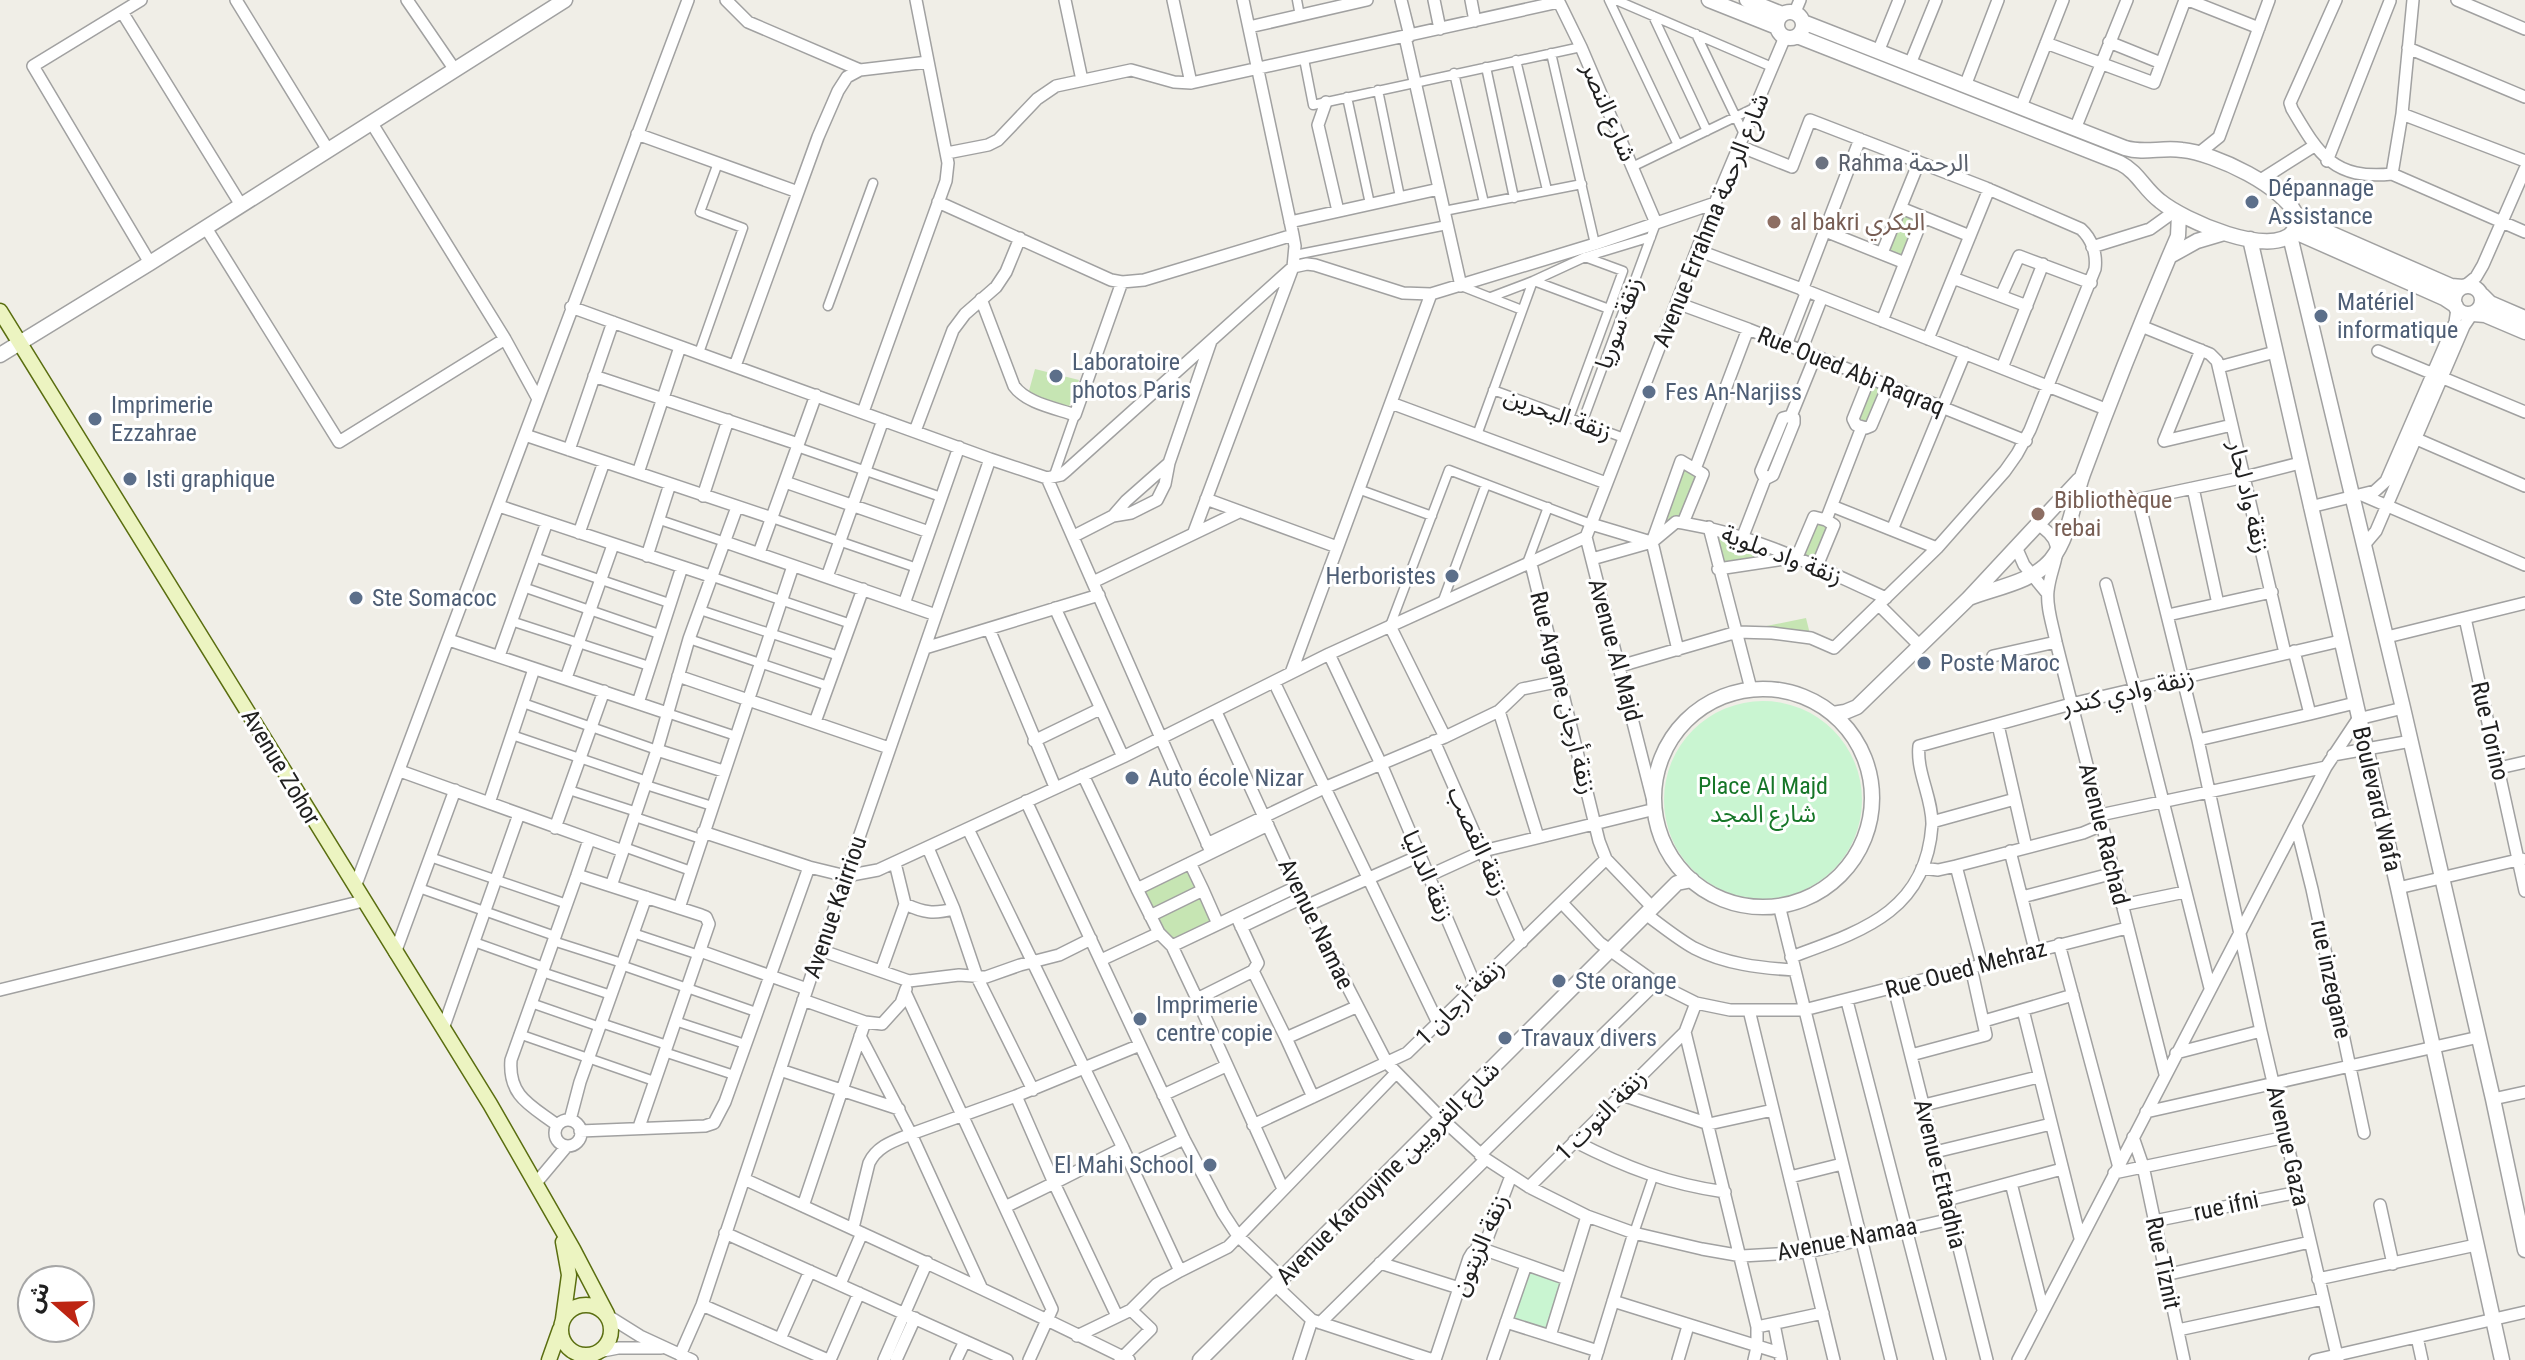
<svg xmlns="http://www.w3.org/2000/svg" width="2525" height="1360" font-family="'Roboto Condensed','Noto Sans Arabic',sans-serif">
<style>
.grass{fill:#c6e5b3}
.park{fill:#c9f5d1}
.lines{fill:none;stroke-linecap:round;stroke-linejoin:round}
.pedestrian-casing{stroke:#a1a1a1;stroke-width:11}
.minor-casing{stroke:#a1a1a1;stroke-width:14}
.tertiary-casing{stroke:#a1a1a1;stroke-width:17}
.secondary-casing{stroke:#5a6e10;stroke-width:17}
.pedestrian{stroke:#fff;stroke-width:8}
.minor{stroke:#fff;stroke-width:11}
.tertiary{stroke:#fff;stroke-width:14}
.secondary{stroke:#ecf4c1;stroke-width:14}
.worship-dot{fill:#6b7280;stroke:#fff;stroke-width:3}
.service-dot{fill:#5c6f8a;stroke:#fff;stroke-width:3}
.education-dot{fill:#8d6e63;stroke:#fff;stroke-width:3}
.labels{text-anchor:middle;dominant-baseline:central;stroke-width:6;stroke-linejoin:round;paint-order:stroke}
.street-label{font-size:24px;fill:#202020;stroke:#fff}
.worship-label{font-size:24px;fill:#5b616d;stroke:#fff;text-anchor:start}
.service-label{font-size:24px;fill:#4e5e75;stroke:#fff;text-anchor:start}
.education-label{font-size:24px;fill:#785e54;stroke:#fff;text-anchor:start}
.park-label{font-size:24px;fill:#167628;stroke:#fff}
</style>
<rect width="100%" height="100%" fill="#f0eee7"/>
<path class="grass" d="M1901,208L1923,217L1905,263L1882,253Z
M1035,369L1079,380L1067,412L1027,398Z
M1869,379L1888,386L1871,426L1854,423Z
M1682,462L1701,475L1680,521L1652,542Z
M1818,517L1833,523L1817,566L1797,557L1720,566L1709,527L1796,557Z
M1806,618L1811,638L1737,632Z
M1190,863L1218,924L1172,946L1137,889Z"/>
<path class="park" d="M1664 800a99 99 0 1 1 198 0a99 99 0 1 1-198 0Z
M1527,1266L1567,1280L1550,1333L1508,1319Z"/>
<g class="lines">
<defs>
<path id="pedestrian" d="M1297,0L1300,16
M1609,0L1678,145
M1616,0L1772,67
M1653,16L1707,131
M1696,34L1744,134
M1551,53L1595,244
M1304,59L1313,105L1581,47
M1516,60L1547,190
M1486,67L1514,198
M1454,73L1484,203
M1378,90L1400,197
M1347,97L1370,204
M1632,167L1756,107
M1444,211L1582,184
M1295,255L1447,225
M1534,281L1609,309
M1461,286L1522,310
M1491,297L1533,281L1585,257L1651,237
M828,306L873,183
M699,353L743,228L700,212L718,163
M1493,390L1624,438
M1569,418L1623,271L1585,257
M1582,423L1656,223
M1477,435L1533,281
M797,447L941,497
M1053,478L1075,415
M1358,489L1432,516
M772,518L917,568
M660,520L725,542
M534,557L669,603
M1526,566L1548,507
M713,577L851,624
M523,587L659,634
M1442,603L1486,484
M700,610L839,656
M511,621L649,666
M1390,626L1449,470L1591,524
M689,639L828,686
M523,703L657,750
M667,713L736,736
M512,735L647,781
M646,785L712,806
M569,790L637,812
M635,817L701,839
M624,847L691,871
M430,857L567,904
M419,888L555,936
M633,933L699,955
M553,941L622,963
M474,942L544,967
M621,965L756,1012
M542,972L611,995
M531,1003L600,1027
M675,1021L745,1044
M601,1023L667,1045
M519,1034L654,1081
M664,1052L734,1075
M1634,1233L1653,1177"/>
<path id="minor" d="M141,0L33,66L150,263
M236,0L328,150
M407,0L455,70
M726,0L748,22L860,70
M1065,0L1082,80
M1173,0L1191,83
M1401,0L1410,36
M1434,0L1440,29
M1471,0L1475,21
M1558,0L1581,47L1656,223
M2188,0L2259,28
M2336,0L2290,103L2292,109C2319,155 2334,180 2392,174L2525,232
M2457,0L2525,29
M122,12L241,205
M1795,12L1800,0
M1249,27L1367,0
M1405,37L1461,286
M2109,42L2161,63
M2046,43L2154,83L2185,0
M2408,48L2525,97
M1878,52L1899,0
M1910,64L1936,0
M1965,86L1998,0
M1326,102L1318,125L1338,211
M2021,107L2063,0
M2402,114L2525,161
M371,122L505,339L538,399
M2075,129L2127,0
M637,134L798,192
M947,153L988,145L998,140L1037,99L1056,86L1131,70L1174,82L1191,83L1559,2
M2199,153L2219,137L2269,0
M2327,161L2390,1
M2392,174L2402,114L2413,0
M2259,181L2314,146
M938,202L1111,280L1122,282L1144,280L1293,235
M1901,208L1970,236
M1290,222L1439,189
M206,228L339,442L505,339
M1825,231L1905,263
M2092,247L2150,229L2175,211
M1697,250L1807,291L2108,410
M1882,253L1919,162
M1953,278L2027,306
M2465,286L2476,277L2483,265L2525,169
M1802,290L1860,139
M2001,296L2019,256L2091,283
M981,299L1014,386C1026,403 1055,408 1075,415L1122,282
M1677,303L1748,329L2026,441
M571,307L990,459L1047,478L1061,475L1067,470L1293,267L1307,264L1315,265L1403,293L1431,294L1595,244L1715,203
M1882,321L1923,217
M2141,326L2210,354L2217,361L2285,653
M1928,339L1989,189
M1786,345L1807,291
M2201,350L2164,441L2232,425
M1801,351L1822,297
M2378,351L2525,412
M735,366L818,137L838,91L847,77L860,70L928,62
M2219,367L2275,352
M2002,368L2043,264
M594,376L798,444
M1869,379L1853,419L1856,425L1866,428L1871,426L1888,386
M1391,403L1606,483
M863,412L946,181L948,163L916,0
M915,431L953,330L965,314L996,287L1006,272L1020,238
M525,435L772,518
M2412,437L2525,486
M569,450L613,322
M2300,463L2245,477L2141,499L2139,502L2198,740L2261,1031L2338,1360
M1695,469L1748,329
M638,473L680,347
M1047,478L1211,852
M1765,479L1773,475L1794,423V418L1791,416
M785,482L929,532
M2193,488L2218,604
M2362,495L2525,565
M703,496L728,420
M1206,499L1337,547
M499,506L713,577
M1832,506L1937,548
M2310,507L2375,491L2386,481L2455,322L2457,309
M1113,516L1126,501L1169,463
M1591,524L1651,542
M2037,524C2071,544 2051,561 2048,591C2046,607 2053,626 2056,642L2165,1074
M1709,527L1751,689
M1892,530L1965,353
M1194,532L1293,267L1295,246L1293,235L1243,0
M579,533L604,462
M1074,536L1113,516L1131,513L1157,500L1165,484L1169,463L1211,341
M1743,536L1765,479L1761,471L1783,418L1791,416L1815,357
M1586,537L1715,203L1785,37
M1586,537L1655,809
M725,542L936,615
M2365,544L2376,531L2464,326L2472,314
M2016,547L2024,565L2047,593
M759,553L816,395
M647,556L670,484
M1592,559L1652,542L1676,522L1683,523C1755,535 1820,568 1886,598
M1817,566L1834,525L1826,520L1862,427
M1718,569L1797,557L1814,517L1826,520
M827,577L883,420
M1093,582L1239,512
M2106,584L2135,690L2210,988
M904,604L959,447
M1879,605L1920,646
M1055,608L1123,757
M2168,615L2272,592
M2465,618L2525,891
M1390,626L1445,737
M989,629L1055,787
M2387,637L2525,603
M449,640L667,713
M925,648L1099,595
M1678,650L1652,542L1681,461L1703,474L1683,523
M1329,654L1381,764L1476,987
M499,656L547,522
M1993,656L2056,642
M1620,666L1737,632L1772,633L1811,638L1834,648L1937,548L2005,471L2017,454L2030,430L2095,269C2097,254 2092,239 2081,229L1986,188L1810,120L1792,167L1739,146
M1291,673L1431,294
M678,676L889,748
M566,678L613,545
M1274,682L1438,1023
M638,703L682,567
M1499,711L1538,837
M1216,712L1296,887L1387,1063L1442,1119L1486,1159L1529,1187L1587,1216L1634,1233L1702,1249L1742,1256L1808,1252L1951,1219
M2310,714L2355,703
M815,722L863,589
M1998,725L2026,847
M2198,740L2310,714L2294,651
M1034,741L1100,709
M1434,741L1522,942
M657,750L723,771
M2333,755L2411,741
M2499,768L2525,762
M400,771L623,851L611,886L577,875L589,840
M1083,775L1137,889
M1026,801L1184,1139L1223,1213L1238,1236L1282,1278
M489,803L534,669
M2100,815L2326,767
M1932,822L2015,799
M1268,825L1137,889L1159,933L1172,946L1197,999L1283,1189
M2296,825L2312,889L2364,1133
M555,828L604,691
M968,829L1123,1148
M703,832L809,867L846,876L878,870L1123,757L1329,654L1586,537
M1207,844L1324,788L1445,737L1499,711L1522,689L1561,681
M928,848L954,909
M623,851L657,750L689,639L737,507
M2010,851L2035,950
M1606,859L1653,908
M1956,866L1982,965
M1922,868L1938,870L1956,866L2083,833L2102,825
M1428,876L1483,851L1647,811
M611,886L701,915L706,917L709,924L639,1127
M355,887L688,0
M2398,888L2522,859
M1203,890L1218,924
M2022,897L2114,873
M1562,903L1600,943L1656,983L1696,1003L1730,1010H1804L2127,928
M905,904C924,913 934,914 954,909L977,977L1033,1090
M1779,905L1891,1360
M2122,905L2185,892
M1306,906L1419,856
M679,908L793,566
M1647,915C1662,926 1678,939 1694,948C1725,964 1760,968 1794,970
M1150,916L1203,890L1190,863
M1239,922L1258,963L1253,971
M1241,927L1302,898
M2059,944L2118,1164
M1172,946L1296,887
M820,950L909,981L959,975L986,977L1020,965L1059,955L1091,939
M700,951L807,989
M395,953L455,790
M1791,957C1862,931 1926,912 1932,825C1933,799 1916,772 1919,746L2071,704L2340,641
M1101,960L1159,933
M881,971L905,904L895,863
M1894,988L1987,1360
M0,990L363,901
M905,992L1052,1309L1029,1360
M1197,999L1253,971L1286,1038L1356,1007
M803,1000L865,1022L882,1024L901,1003L906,989
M1847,1001L1940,1360
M1749,1010L1834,1360
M2023,1010L2080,1238
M1984,1021L2073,995
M443,1029L519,814
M1685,1032L1757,1327V1347L1754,1360
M860,1036L911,1134L1016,1096L1140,1045
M1286,1038L1313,1097
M2176,1053L2261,1031
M1911,1055L1986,1035L1971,967
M780,1070L899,1109
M1163,1095L1226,1066
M1622,1095L1709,1124L1773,1110
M2493,1099L2525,1092
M1924,1105L2038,1077
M2146,1112L2479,1037
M570,1120L580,1082L646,897
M555 1133a13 13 0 1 1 26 0a13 13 0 1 1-26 0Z
M557,1125C532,1106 508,1097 511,1060L577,875
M1253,1125L1407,1053L1606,859L1599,841L1531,564
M580,1131L705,1126L714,1123L725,1102L809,867
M2133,1137L2143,1166L2184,1360
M1574,1141C1625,1167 1668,1184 1725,1192
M1935,1152L2051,1124
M1480,1155L1656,983
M1131,1164L1184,1139
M2114,1173L2286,1137
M1790,1177L1842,1164
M744,1179C873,1238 1002,1297 1129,1360
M536,1183L567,1146
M2011,1183L2043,1310
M1529,1187L1685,1032L1696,1003
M1947,1200L2062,1169
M2380,1205L2393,1264
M803,1206L865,1022
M1005,1207L1054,1183L1016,1096
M2154,1221L2299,1192
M853,1228L869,1163C877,1146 894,1141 911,1134L981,1287
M725,1233L1007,1360
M1477,1247L1567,1279
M1380,1263L1459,1288
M1180,1271L1228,1247L1396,1073
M2165,1275L2310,1242
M2318,1279L2476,1245
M840,1284L862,1233
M1275,1285L1312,1320L1433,1360
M1613,1301L1780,1353
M702,1305L828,1360
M608,1316L640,1336L692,1360
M1117,1316L1054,1183L1123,1148L1180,1271L1157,1284L1131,1310
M1506,1322L1598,1351
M1320,1323L1486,1159
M1774,1324L1781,1359
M1757,1327L1823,1313
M2178,1330L2323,1299
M1077,1336L1131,1310L1151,1329L1120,1360
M1550,1336L1587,1216
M2417,1337L2422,1360
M780,1339L810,1271
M598,1352L618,1348H661
M680,1355L702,1305L820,950L990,459
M830,1360L859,1293
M884,1360L927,1262
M896,1360L915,1318
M956,1360L965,1341
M1299,1360L1312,1320
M1435,1360L1469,1258L1472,1253L1487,1239L1511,1176
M1493,1360L1526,1265
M1595,1360L1634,1233
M1678,1360L1688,1326
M2018,1360L2326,767L2358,719L2403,708
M2315,1360L2525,1312"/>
<path id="tertiary" d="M1709,0L1777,27
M1747,0L1782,14
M1777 25a13 13 0 1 1 26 0a13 13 0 1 1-26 0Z
M1803,22L2125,148C2145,154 2161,147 2182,150C2214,153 2287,187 2298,219L2451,286L2463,287
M1797,36L2120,163C2138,172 2144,189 2160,201C2183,220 2272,260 2294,231
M2293,231L2444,298L2456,306
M2290,236L2403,708L2493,1099L2525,1250
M2250,239L2398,888L2502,1360
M2170,256L2197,241L2224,233
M2454 300a14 14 0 1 1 28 0a14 14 0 1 1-28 0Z
M2482,295L2490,303L2525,318
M2473,314L2485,315L2525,332
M0,355L150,263L565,0
M1969,598C1994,588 2033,582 2051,560C2070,536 2073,502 2083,474C2112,395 2144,315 2178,236L2179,214
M1654 798a109 109 0 1 1 218 0a109 109 0 1 1-218 0Z
M1833,714L1845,712L1857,707L1969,598L2079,480
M1200,1360L1677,883L1692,880"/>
<path id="secondary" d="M0,311L490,1104L573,1249L607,1314
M563,1242L569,1275L563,1319
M561 1330a25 25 0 1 1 50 0a25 25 0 1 1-50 0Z
M549,1360L560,1329"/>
</defs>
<use href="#pedestrian" class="pedestrian-casing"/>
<use href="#minor" class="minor-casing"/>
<use href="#tertiary" class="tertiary-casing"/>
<use href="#secondary" class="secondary-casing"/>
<use href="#pedestrian" class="pedestrian"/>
<use href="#minor" class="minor"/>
<use href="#tertiary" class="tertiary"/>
<use href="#secondary" class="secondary"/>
</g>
<circle class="worship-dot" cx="1822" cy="163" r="8"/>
<g class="service-dot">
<circle cx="2252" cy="202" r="8"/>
<circle cx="2321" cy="316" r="8"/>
<circle cx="1056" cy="376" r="8"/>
<circle cx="1649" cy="392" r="8"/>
<circle cx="95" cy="419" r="8"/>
<circle cx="130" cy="479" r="8"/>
<circle cx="1452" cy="576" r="8"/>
<circle cx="356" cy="598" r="8"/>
<circle cx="1924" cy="663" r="8"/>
<circle cx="1132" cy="778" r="8"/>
<circle cx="1559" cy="981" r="8"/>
<circle cx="1140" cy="1019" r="8"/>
<circle cx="1505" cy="1038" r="8"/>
<circle cx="1210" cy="1165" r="8"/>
</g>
<g class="education-dot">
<circle cx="1774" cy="222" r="8"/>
<circle cx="2038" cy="514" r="8"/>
</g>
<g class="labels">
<g class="street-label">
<text transform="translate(1609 112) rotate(67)">شارع النصر</text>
<text transform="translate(1711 220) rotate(-68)">Avenue Errahma شارع الرحمة</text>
<text transform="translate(1619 323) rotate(-70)">زنقة سوريا</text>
<text transform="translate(1851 371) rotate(22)">Rue Oued Abi Raqraq</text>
<text transform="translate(1558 414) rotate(20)">زنقة البحرين</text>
<text transform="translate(2249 497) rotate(77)">زنقة واد لحار</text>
<text transform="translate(1782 555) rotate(21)">زنقة واد ملوية</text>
<text transform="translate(1615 650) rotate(75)">Avenue Al Majd</text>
<text transform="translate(2128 692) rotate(-13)">زنقة وادي كندر</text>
<text transform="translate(1563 693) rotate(76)">Rue Argane زنقة أرجان</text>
<text transform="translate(2490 731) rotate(77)">Rue Torino</text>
<text transform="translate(281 767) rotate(59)">Avenue Zohor</text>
<text transform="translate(2377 799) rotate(77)">Boulevard Wafa</text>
<text transform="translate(2104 834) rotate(76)">Avenue Rachad</text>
<text transform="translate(1478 841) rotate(66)">زنقة القصب</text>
<text transform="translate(1428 876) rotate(67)">زنقة الداليا</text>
<text transform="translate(835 907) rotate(-71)">Avenue Kairriou</text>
<text transform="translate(1316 924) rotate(64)">Avenue Namae</text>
<text transform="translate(1966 969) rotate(-15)">Rue Oued Mehraz</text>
<text transform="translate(2331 979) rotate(78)">rue inzegane</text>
<text transform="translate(1460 1002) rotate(-44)">زنقة أرجان 1</text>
<text transform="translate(1601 1115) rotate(-45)">زنقة التوت 1</text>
<text transform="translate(2288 1146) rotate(77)">Avenue Gaza</text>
<text transform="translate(1388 1173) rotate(-45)">Avenue Karouyine شارع القرويين</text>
<text transform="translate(1940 1174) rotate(76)">Avenue Ettadhia</text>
<text transform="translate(2226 1206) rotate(-12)">rue ifni</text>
<text transform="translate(1847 1239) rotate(-11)">Avenue Namaa</text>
<text transform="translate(1480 1245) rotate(-66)">زنقة الزيتون</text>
<text transform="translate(2163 1263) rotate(78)">Rue Tiznit</text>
</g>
<g class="worship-label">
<text x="1838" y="163">Rahma الرحمة</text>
</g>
<g class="service-label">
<text x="2268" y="188">Dépannage<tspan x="2268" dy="28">Assistance</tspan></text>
<text x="2337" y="302">Matériel<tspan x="2337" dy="28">informatique</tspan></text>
<text x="1072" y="362">Laboratoire<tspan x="1072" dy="28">photos Paris</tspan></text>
<text x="1665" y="392">Fes An-Narjiss</text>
<text x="111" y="405">Imprimerie<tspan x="111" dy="28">Ezzahrae</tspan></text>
<text x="146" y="479">Isti graphique</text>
<text x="1436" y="576" text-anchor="end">Herboristes</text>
<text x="372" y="598">Ste Somacoc</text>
<text x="1940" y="663">Poste Maroc</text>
<text x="1148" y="778">Auto école Nizar</text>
<text x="1575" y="981">Ste orange</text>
<text x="1156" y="1005">Imprimerie<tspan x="1156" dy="28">centre copie</tspan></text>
<text x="1521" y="1038">Travaux divers</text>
<text x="1194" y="1165" text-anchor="end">El Mahi School</text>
</g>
<g class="education-label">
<text x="1790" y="222">al bakri البكري</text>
<text x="2054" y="500">Bibliothèque<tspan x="2054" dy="28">rebai</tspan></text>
</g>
<g class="park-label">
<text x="1763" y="786">Place Al Majd<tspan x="1763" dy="28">شارع المجد</tspan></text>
</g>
</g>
<g transform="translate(56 1304) rotate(290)"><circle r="38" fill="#ffffff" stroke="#a6a6a6" stroke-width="2"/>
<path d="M0-6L14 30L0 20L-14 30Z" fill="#bd2513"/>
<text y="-12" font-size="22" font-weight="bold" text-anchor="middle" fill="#202020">ش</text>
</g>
</svg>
